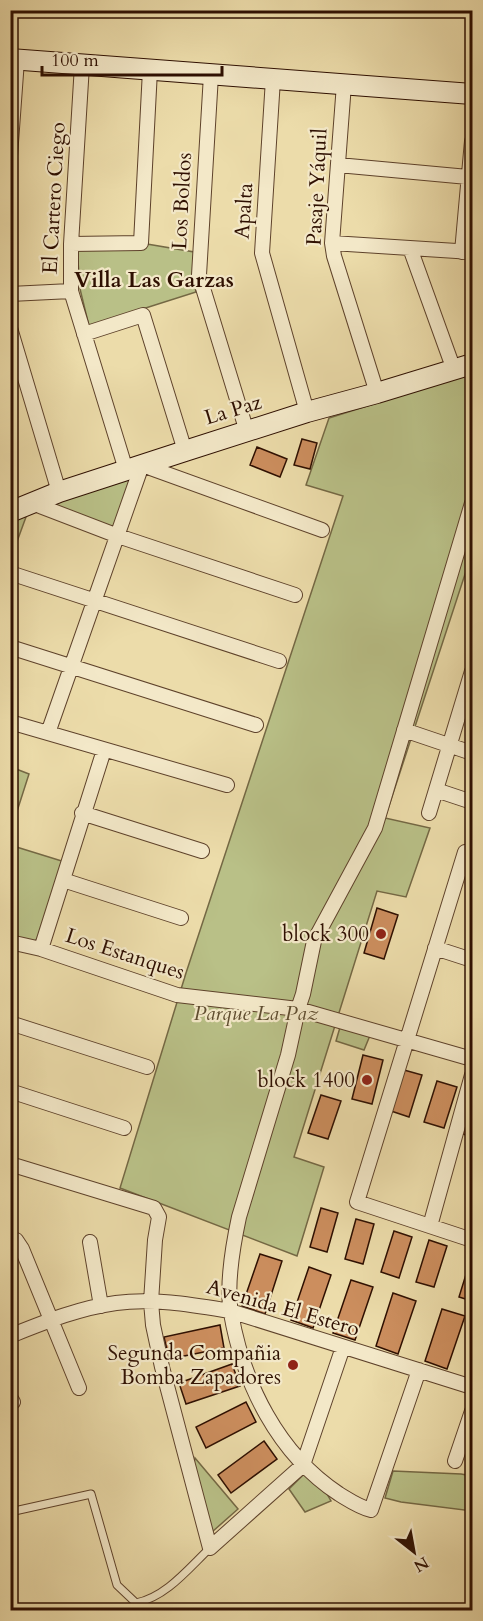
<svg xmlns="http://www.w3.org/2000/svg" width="483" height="1621" font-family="Cardo,serif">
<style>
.green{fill:#b9c087;stroke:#746844;stroke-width:1.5}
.building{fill:#cc8e5e;stroke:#2e0f01;stroke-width:1.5}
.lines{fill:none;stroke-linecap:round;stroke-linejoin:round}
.lane-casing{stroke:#5e422b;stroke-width:9}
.street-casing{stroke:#5e422b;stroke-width:16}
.secondary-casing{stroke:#2e0f01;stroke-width:22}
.lane{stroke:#f3e8c8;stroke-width:7}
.street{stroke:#f3e8c8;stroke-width:14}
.secondary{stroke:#f3e8c8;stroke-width:20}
.poi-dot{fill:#8f2418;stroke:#f3e8c8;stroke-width:2}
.labels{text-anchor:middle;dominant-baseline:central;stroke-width:4.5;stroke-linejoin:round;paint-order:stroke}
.street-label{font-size:21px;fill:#2e0f01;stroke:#f3e8c8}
.poi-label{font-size:21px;fill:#2e0f01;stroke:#f3e8c8;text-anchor:end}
.park-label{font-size:21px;font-style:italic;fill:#5f4d30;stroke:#f3e8c8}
.neighbourhood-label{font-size:22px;font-weight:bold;fill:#2e0f01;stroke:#f3e8c8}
</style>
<rect width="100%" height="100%" fill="#ecdcaa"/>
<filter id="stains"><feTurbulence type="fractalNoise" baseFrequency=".00333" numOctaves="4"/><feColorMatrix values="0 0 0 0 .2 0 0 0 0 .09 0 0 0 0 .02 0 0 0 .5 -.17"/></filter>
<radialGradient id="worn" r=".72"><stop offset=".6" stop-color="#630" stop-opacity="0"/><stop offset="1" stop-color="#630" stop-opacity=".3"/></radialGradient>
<path class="green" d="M141,243L194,252L193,275L196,292L89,326L80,289L77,247Z
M472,373V553L385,818L430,828L406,897L377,891L294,1157L324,1167L297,1256L120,1188L186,973L343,496L306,485L329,418Z
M137,470L116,528L39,503Z
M30,506L11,558V513Z
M11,767L29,774L11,830L10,767Z
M10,845L65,862L40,946L11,938Z
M341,1024L371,1033L364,1050L336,1041Z
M195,1458L238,1509L212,1532L194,1464Z
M393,1471L461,1474L472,1476V1511L401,1502L385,1498Z
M304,1474L327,1494L331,1501L305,1512L289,1489Z"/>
<path class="building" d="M302,439L317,443L310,469L294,465Z
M257,447L287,459L280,477L250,465Z
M377,908L398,915L384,959L364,953Z
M363,1055L383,1060L372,1104L352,1099Z
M404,1070L422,1075L409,1117L391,1111Z
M437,1081L457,1087L444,1128L424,1122Z
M321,1095L341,1101L328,1139L308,1133Z
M472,1102V1137L463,1134Z
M321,1208L338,1213L327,1252L310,1247Z
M356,1219L374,1224L363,1264L345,1259Z
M394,1231L412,1237L399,1278L381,1272Z
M429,1240L447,1246L434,1287L416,1282Z
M260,1254L282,1261L265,1314L242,1306Z
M472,1255V1301L459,1297Z
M309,1267L331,1275L313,1328L291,1320Z
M351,1280L373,1287L355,1340L333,1333Z
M393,1293L416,1301L398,1354L376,1346Z
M442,1309L465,1316L447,1369L425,1361Z
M220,1325L224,1348L169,1359L164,1337Z
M232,1364L240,1386L186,1404L179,1383Z
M246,1402L256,1422L206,1448L196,1427Z
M264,1441L277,1459L231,1493L218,1475Z"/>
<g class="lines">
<defs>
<path id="lane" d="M10,1512L91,1494L117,1585L136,1603C166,1597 188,1569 210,1548"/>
<path id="street" d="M82,65L71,244V291L126,470
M211,75L199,275L247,432
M273,79L262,253L307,412
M344,84L332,243L334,256L377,393
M10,156L17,60
M338,165L468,177
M332,243L472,252
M71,244L141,243L150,70
M410,248L454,370
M462,252L472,141
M10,294L71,291
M10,328L59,492
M84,334L143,315L185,451
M32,503L118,536L295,595
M10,573L279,661
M10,647L256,725
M10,722L227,785
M404,730L472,753
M48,733L142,465L322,530
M436,790L472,802
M82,813L202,851
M429,813L472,671
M465,852L357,1202L472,1240
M63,880L181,918
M10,942L41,949L177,995L298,1009L472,1059
M435,948L472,960
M41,949L104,750
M10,1023L147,1067
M10,1091L124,1128
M10,1164L154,1208L159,1217L155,1240L151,1302L153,1325L162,1367L210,1548L303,1465L343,1347
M430,1226L472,1075
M10,1238L16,1240L22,1249L79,1388
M90,1242L101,1306
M10,1336C45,1322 79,1308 116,1303C154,1298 193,1305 230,1311L472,1387
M419,1370L371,1510C359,1507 349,1500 339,1494C278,1454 243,1383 231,1313C226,1285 233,1245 239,1217L288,1055L298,1009L303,994L314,941L375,828L472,503
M10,1397L13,1402
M455,1461L472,1411"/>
<path id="secondary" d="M10,59L472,94
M10,512L59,492L185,451L307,412L377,393L472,364"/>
</defs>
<use href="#lane" class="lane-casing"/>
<use href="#street" class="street-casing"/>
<use href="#secondary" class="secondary-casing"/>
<use href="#lane" class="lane"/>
<use href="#street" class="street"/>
<use href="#secondary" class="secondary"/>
</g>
<g class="poi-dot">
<circle cx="381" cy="934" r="6"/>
<circle cx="367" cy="1080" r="6"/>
<circle cx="293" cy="1365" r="6"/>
</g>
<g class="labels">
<g class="street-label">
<text transform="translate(317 187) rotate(-87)">Pasaje Yáquil</text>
<text transform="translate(54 198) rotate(-87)">El Cartero Ciego</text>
<text transform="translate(182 201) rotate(-87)">Los Boldos</text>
<text transform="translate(244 211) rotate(-86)">Apalta</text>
<text transform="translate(233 410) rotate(-17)">La Paz</text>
<text transform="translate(125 954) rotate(18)">Los Estanques</text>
<text transform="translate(283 1308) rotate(16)">Avenida El Estero</text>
</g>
<g class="poi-label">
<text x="369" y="934">block 300</text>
<text x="355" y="1080">block 1400</text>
<text x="281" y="1353">Segunda Compañia<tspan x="281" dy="24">Bomba Zapadores</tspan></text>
</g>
<g class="park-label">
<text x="256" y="1013">Parque La Paz</text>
</g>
<g class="neighbourhood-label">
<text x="154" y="280">Villa Las Garzas</text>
</g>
</g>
<rect width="483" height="1621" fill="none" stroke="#ecdcaa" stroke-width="36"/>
<rect x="12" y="12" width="459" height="1597" fill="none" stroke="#2e0f01" stroke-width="3"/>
<rect x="18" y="18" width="447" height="1585" fill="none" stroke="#2e0f01" stroke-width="1.5"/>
<g transform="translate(414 1552) rotate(149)" stroke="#f3e8c8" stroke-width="4.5" paint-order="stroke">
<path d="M0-4.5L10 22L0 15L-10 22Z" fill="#2e0f01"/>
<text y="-9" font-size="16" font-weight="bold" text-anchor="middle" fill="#2e0f01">N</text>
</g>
<path d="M42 66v9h180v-9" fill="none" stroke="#2e0f01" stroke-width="3"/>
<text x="51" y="66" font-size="18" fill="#2e0f01" stroke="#f3e8c8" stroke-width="4.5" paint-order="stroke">100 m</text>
<rect width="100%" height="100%" filter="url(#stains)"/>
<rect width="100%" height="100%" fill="url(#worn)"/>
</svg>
